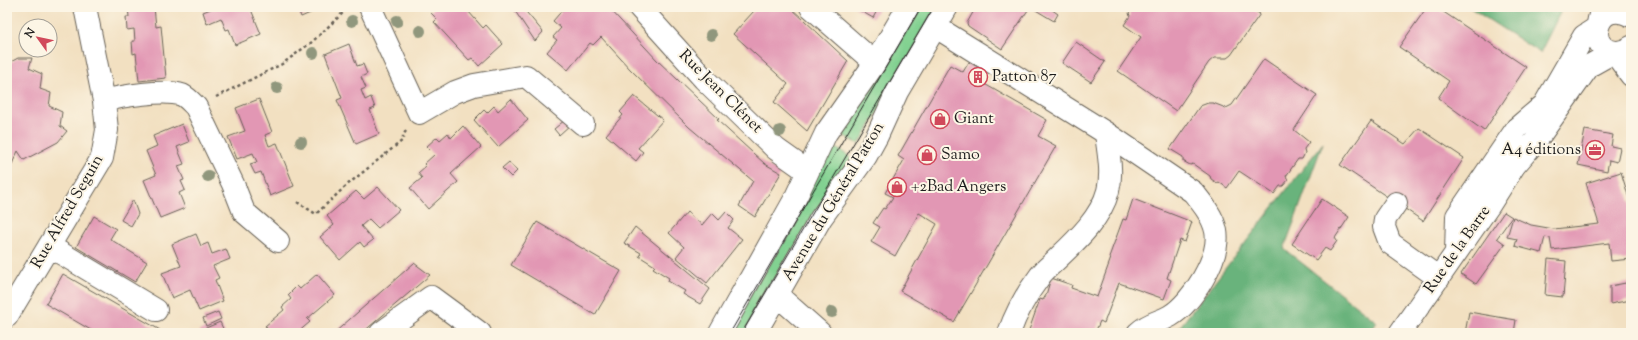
<svg xmlns="http://www.w3.org/2000/svg" width="1638" height="340" font-family="'Sorts Mill Goudy',serif">
<style>
.green{fill:#82d191;stroke:#4f7656}
.forest{fill:#69b37b;stroke:#42684c}
.building{fill:#e297b4}
.lines{fill:none;stroke-linecap:round;stroke-linejoin:round}
.minor-casing{stroke:#676156;stroke-width:24}
.path{stroke:#676156;stroke-width:2.5;stroke-dasharray:3 3;stroke-linecap:butt}
.minor{stroke:#fff;stroke-width:22}
.tram{stroke:#1c1c1c;stroke-width:1}
.tree{fill:#90977d}
.labels{text-anchor:middle;dominant-baseline:central;stroke-width:4;stroke-linejoin:round;paint-order:stroke}
.poi-label{font-size:16px;fill:#1c1c1c;stroke:#fcf5e5;text-anchor:start}
.street-label{font-size:16px;fill:#1c1c1c;stroke:#fcf5e5}
</style>
<rect width="100%" height="100%" fill="#fcf5e5"/>
<filter id="ink" filterUnits="userSpaceOnUse"><feTurbulence type="fractalNoise" baseFrequency=".025" numOctaves="2"/><feDisplacementMap in="SourceGraphic" scale="8" xChannelSelector="R" yChannelSelector="G"/><feConvolveMatrix kernelMatrix="1 2 1 2 8 2 1 2 1" color-interpolation-filters="sRGB"/></filter>
<filter id="wash" filterUnits="userSpaceOnUse"><feTurbulence type="fractalNoise" baseFrequency=".012" numOctaves="4" result="noise"/><feDisplacementMap in="SourceGraphic" scale="16" xChannelSelector="R" yChannelSelector="G"/><feGaussianBlur stdDeviation="0.9" result="paint"/><feColorMatrix in="noise" values="0 0 0 0 0 0 0 0 0 0 0 0 0 0 0 0 0 1.4 0 .05"/><feComposite in="paint" operator="in"/></filter>
<g filter="url(#wash)">
<rect width="100%" height="100%" fill="#f2e0c1"/>
<path class="green" d="M915,7H939L859,144L841,134Z
M832,146L851,157L749,333H723Z"/>
<path class="forest" d="M1469,7H1563L1540,53Z
M1323,143L1284,249L1377,322L1370,333H1175Z"/>
<g id="blocks">
<path class="building" d="M128,7H154L156,27L161,26L166,78L139,81L136,53L133,54L132,41H135L134,29L127,30L126,17H129Z
M212,7H250L261,34L235,45L229,29L226,30L221,18L207,24L203,12L213,8Z
M297,7H324L301,17Z
M435,7H469L471,9L468,11L483,28L486,25L503,44L479,66L472,58L469,60L434,22L437,19L430,12Z
M519,7H522L543,32L535,41L515,11Z
M565,7H608L657,60L719,119L717,120L765,164L781,173L755,217L739,206L753,181L689,127L630,69L601,37L593,45L590,43L568,70L547,52L557,40L553,37L561,28L553,21Z
M750,7H790L848,61L807,131L774,102L788,84L733,34L754,11Z
M854,7H879L873,18Z
M976,7H1030L1002,49L968,26L967,23Z
M1036,7H1048L1058,14L1054,21L1034,9Z
M1133,7H1252V9L1260,14L1231,55L1227,58H1214L1209,62L1176,111L1118,71L1141,37L1124,25L1130,16L1129,13Z
M1427,7H1436L1526,67L1484,131L1438,98L1449,81L1399,47Z
M1076,42L1105,62L1091,82L1062,63Z
M349,44L357,66L363,64L367,74L361,77L366,88L361,90L365,100L371,97L375,108L370,110L379,134L356,144L337,100L342,98L325,54Z
M18,58H32L29,68L42,74L40,89L51,93L49,106L62,112L60,126L67,131L58,142L24,160L18,151L12,164H7V64Z
M1264,59L1317,95L1294,130L1309,142L1304,149L1305,153L1302,159H1298L1286,176L1288,180L1283,186H1280L1274,194L1239,171L1227,188L1219,182L1217,183L1211,179L1210,176L1193,164L1190,165L1183,161V157L1170,149L1200,106L1208,103H1213L1226,108L1232,105Z
M969,62L986,72L981,82L1047,120L1038,136L1056,146L954,322L900,291L937,224L919,213L895,256L871,242L880,227L873,223L883,208L885,209L893,197L885,193L904,160L898,156L950,65L963,72Z
M634,96L663,120L638,148L643,152L636,161L606,135L623,115L620,112Z
M259,99L272,132L265,135L269,146L277,143L294,186L270,196L261,172L255,174L250,164L257,162L253,153L237,159L228,137L245,131L236,108Z
M511,99L528,120L498,147L474,120L484,110L487,113L494,106L498,111Z
M565,120L570,125L559,135L554,129Z
M1371,121L1405,144L1419,128L1464,158L1423,221L1340,165Z
M182,124L189,142L177,147L184,164L178,166L184,180L181,181L185,190L179,193L185,208L160,218L144,180L156,175L146,151L157,146L153,136Z
M463,126L481,147L451,174L458,182L428,209L410,188L422,178L418,173L426,166L424,164L434,155L426,147L437,137L440,140L448,133L451,138Z
M1585,130L1613,135L1611,146L1620,148L1617,162L1609,160L1607,171L1578,165Z
M509,162L517,171L511,177L502,168Z
M1621,172L1631,205V259L1611,261L1609,243L1552,250L1550,238L1545,237L1541,253L1515,246L1517,239L1507,237L1513,217L1531,225L1554,229L1599,224L1586,183Z
M378,187L399,210L378,228L369,219L361,226L373,240L364,247L360,242L340,260L320,237L334,225L327,216L356,191L364,199Z
M1133,199L1192,222L1185,242L1180,240L1167,278L1171,280L1164,299L1119,283L1104,323L1100,321L1095,333H1028L1040,299L1043,300L1046,295L1051,278L1072,285L1071,288L1097,297L1111,258L1109,257L1123,219L1126,220Z
M1322,199L1349,217L1335,238L1337,241L1330,251L1325,248L1316,260L1292,244Z
M133,200L138,214L131,226L121,220Z
M687,212L702,225L712,213L719,220L726,212L734,220L728,228L742,239L707,283L676,257L684,247L669,233Z
M1504,212L1512,217L1497,238L1505,244L1476,284L1461,274Z
M94,216L116,229L110,239L147,262L135,282L76,247Z
M537,222L621,271L595,315L511,265Z
M635,227L710,289L700,304L683,294L685,291L668,281L669,278L653,268L655,266L639,256L641,253L624,243Z
M196,234L201,246L208,243L212,254L226,249L230,259L213,266L219,278L215,280L223,301L199,311L190,290L172,298L162,273L181,266L172,244Z
M1548,259L1566,261L1563,297L1545,295Z
M414,263L430,275L362,333H334Z
M63,274L160,330L159,333H114L112,331L111,333H96L46,304Z
M317,274L335,295L307,319L310,322L297,333H271L265,326L284,310L282,307L291,299L288,295L297,286L300,289Z
M1631,282V300L1610,304V286Z
M218,312L221,319L206,326L203,318Z
M1469,312L1516,320L1514,333H1465Z
M220,322L225,333H200L199,331Z"/>
</g>
</g>
<g filter="url(#ink)">
<use href="#blocks" fill-opacity="0" stroke="#676156" stroke-width="1"/>
<g class="lines">
<defs>
<path id="minor" d="M370,7L419,113L455,92L474,85L526,76L583,124
M639,7L704,79L776,149L807,171
M811,7L875,63
M1602,7C1600,15 1597,24 1597,32C1597,51 1617,57 1631,47
M936,27L1106,133L1193,192C1202,203 1213,216 1216,231C1221,257 1192,303 1170,316C1158,323 1150,322 1138,333
M1598,27C1602,11 1618,8 1631,16
M1614,52L1631,75
M104,101C121,96 165,89 182,95C188,98 192,103 196,107L233,184L244,212L278,241
M1539,114L1584,36L1598,27
M1396,203L1385,219L1384,227L1390,243L1439,278
M49,246L156,310
M1456,253L1457,216L1517,128L1544,105
M777,295L820,333
M7,316L102,158L107,130L104,101L85,7
M381,333L431,297L480,333
M720,333L794,201L826,133L875,63L908,7
M755,333L821,218L866,156L877,136L897,92L947,7
M1009,333C1016,313 1027,293 1040,276C1044,270 1051,265 1057,259C1076,241 1101,218 1108,191C1113,172 1108,152 1106,133
M1400,333L1488,207L1514,166L1538,138L1589,66L1614,52"/>
</defs>
<use href="#minor" class="minor-casing"/>
<path class="path" d="M216,97L282,64L312,42L347,9
M297,202L316,214L347,185L403,140V135L406,131"/>
<use href="#minor" class="minor"/>
<path class="tram" d="M730,333L921,7
M742,333L934,7"/>
</g>
<g class="tree">
<circle cx="352" cy="21" r="6"/>
<circle cx="397" cy="21" r="6"/>
<circle cx="420" cy="31" r="6"/>
<circle cx="711" cy="35" r="6"/>
<circle cx="313" cy="53" r="6"/>
<circle cx="277" cy="88" r="6"/>
<circle cx="780" cy="131" r="6"/>
<circle cx="301" cy="142" r="6"/>
<circle cx="208" cy="176" r="6"/>
<circle cx="832" cy="312" r="6"/>
</g>
</g>
<defs>
<symbol id="building-ring" viewBox="-11 -11 22 22"><circle r="9.5" fill="#fcf5e5" stroke="#d1495b" stroke-width="1.5"/><path d="M-4-6H4V6H1V3H-1V6H-4ZM-2.5-4.3h1.7v1.8h-1.7ZM.8-4.3h1.7v1.8H.8ZM-2.5-1h1.7V.8h-1.7ZM.8-1h1.7V.8H.8Z" fill="#d1495b"/></symbol>
<symbol id="shop-ring" viewBox="-11 -11 22 22"><circle r="9.5" fill="#fcf5e5" stroke="#d1495b" stroke-width="1.5"/><path d="M-5-2.5h2.3a2.7 3.5 0 0 1 5.4 0H5L5.5 6h-11ZM-1.5-2.5h3a1.5 2.3 0 0 0-3 0Z" fill="#d1495b"/></symbol>
<symbol id="office-ring" viewBox="-11 -11 22 22"><circle r="9.5" fill="#fcf5e5" stroke="#d1495b" stroke-width="1.5"/><path d="M-6-3h4V-5.5h4V-3h4V5H-6ZM-1-4.5V-3h2v-1.5ZM-6 0V1H6V0Z" fill="#d1495b"/></symbol>
</defs>
<g fill-rule="evenodd">
<use href="#building-ring" x="967" y="66" width="22" height="22"/>
<use href="#shop-ring" x="929" y="108" width="22" height="22"/>
<use href="#office-ring" x="1584" y="139" width="22" height="22"/>
<use href="#shop-ring" x="916" y="144" width="22" height="22"/>
<use href="#shop-ring" x="886" y="176" width="22" height="22"/>
</g>
<g class="labels">
<g class="poi-label">
<text x="992" y="77">Patton 87</text>
<text x="954" y="119">Giant</text>
<text x="1581" y="150" text-anchor="end">A4 éditions</text>
<text x="941" y="155">Samo</text>
<text x="911" y="187">+2Bad Angers</text>
</g>
<g class="street-label">
<text transform="translate(720 92) rotate(45)">Rue Jean Clénet</text>
<text transform="translate(834 202) rotate(-59)">Avenue du Général Patton</text>
<text transform="translate(68 212) rotate(-60)">Rue Alfred Seguin</text>
<text transform="translate(1458 250) rotate(-55)">Rue de la Barre</text>
</g>
</g>
<rect width="1638" height="340" fill="none" stroke="#fcf5e5" stroke-width="24"/>
<g transform="translate(38 38) rotate(303)"><circle r="19" fill="#fcf5e5" stroke="#a29e95"/>
<path d="M0-3L7 15L0 10L-7 15Z" fill="#d1495b"/>
<text y="-6" font-size="11" font-weight="bold" text-anchor="middle" fill="#1c1c1c">N</text>
</g>
</svg>
